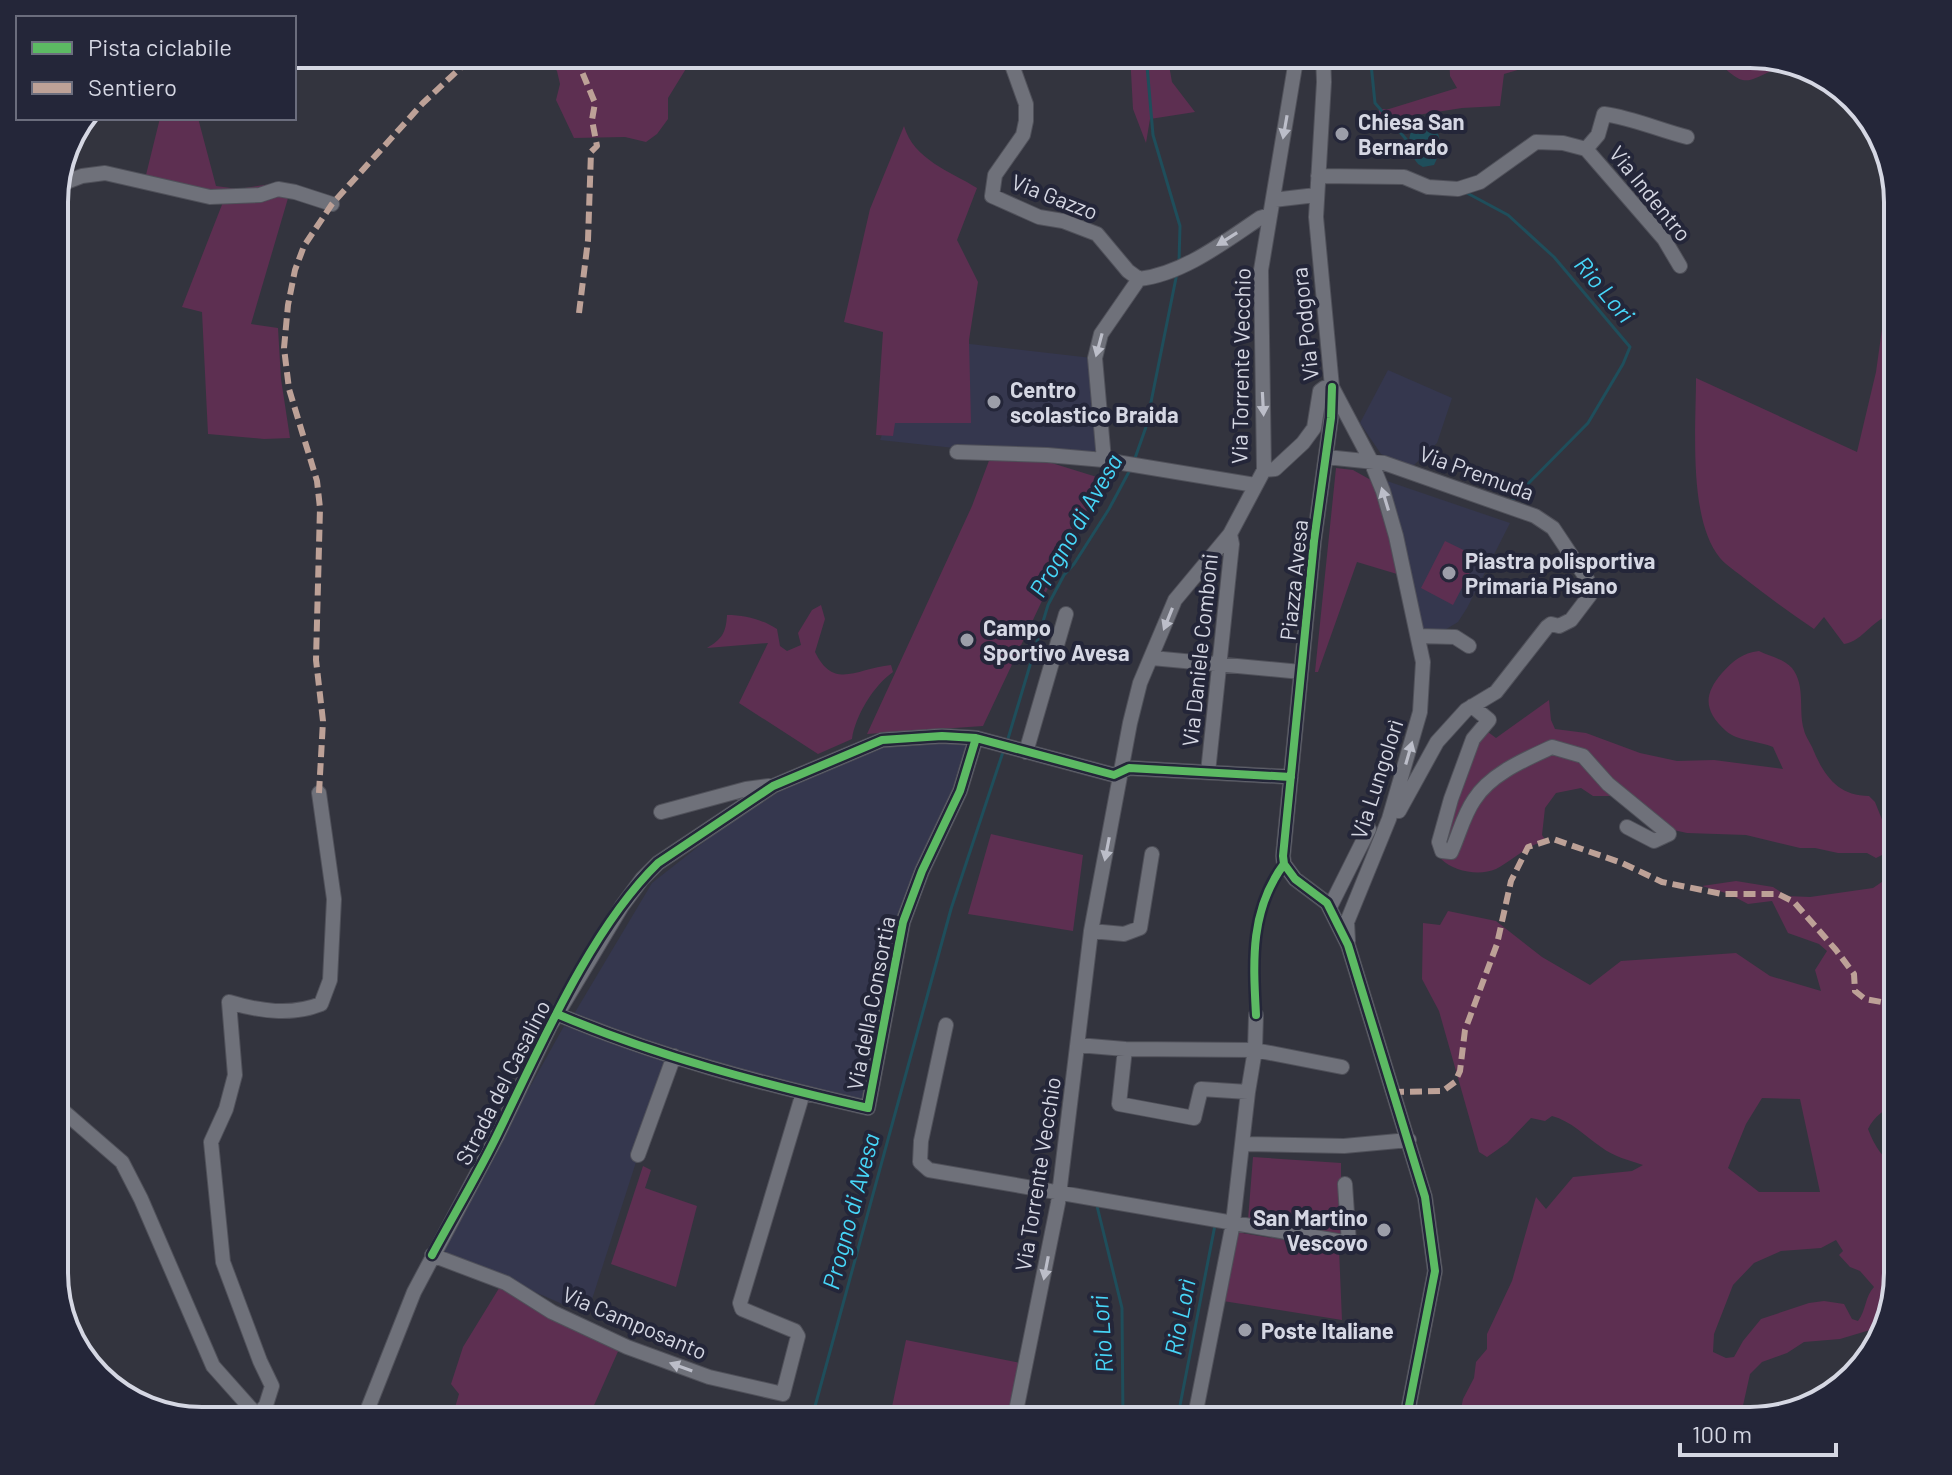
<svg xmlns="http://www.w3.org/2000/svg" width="1952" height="1475" font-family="Barlow,sans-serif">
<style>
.built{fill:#35374e}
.green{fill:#5d2f51;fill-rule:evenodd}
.water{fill:#1f4e5b}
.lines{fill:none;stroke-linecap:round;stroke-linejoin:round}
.stream{stroke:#1f4e5b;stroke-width:3}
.minor-casing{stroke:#50515a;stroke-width:16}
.minor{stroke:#6f717a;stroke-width:14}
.quiet{stroke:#bda197;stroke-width:6;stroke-dasharray:12 6;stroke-linecap:butt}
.cycleway-casing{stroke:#242639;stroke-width:13}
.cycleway{stroke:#5cba63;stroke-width:8}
.oneway{fill:#bcbec9}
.poi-dot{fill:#9c9ea9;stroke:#242639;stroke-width:3}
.labels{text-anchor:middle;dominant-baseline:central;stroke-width:8;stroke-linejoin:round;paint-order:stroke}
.poi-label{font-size:22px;font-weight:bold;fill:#d5d7e3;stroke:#242639;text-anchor:start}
.street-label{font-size:22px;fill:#d5d7e3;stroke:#242639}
.water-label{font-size:24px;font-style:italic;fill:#47d6f8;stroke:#242639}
.rim{fill:none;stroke:#d5d7e3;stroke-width:4}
</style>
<rect width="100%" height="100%" fill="#33343e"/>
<path class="built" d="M918,338L1092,358L1104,455L973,450L880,440Z
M1388,370L1452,398L1437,443L1413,466L1381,454L1360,423Z
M1387,481L1510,523L1467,608L1458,622L1443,631L1422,630L1393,520Z
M942,741L972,744L906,924L866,1102L704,1061L571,1019L652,883L723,827L779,792L840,762L888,746Z
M564,1026L669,1059L587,1315L443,1251L493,1153Z"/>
<path class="green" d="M543,54H695L668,98V119L657,134L646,142L625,137L574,138L556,100L560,84L557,71Z
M1130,54H1167L1172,82L1195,112L1150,119L1146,143L1133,109Z
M1449,54H1572L1504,74L1500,106L1462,108L1379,121V109H1389L1457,88L1450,76Z
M1684,54H1751L1783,65C1739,86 1748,88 1709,55L1690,58Z
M160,118H198L216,186L238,189L278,183L291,188L251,324L278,328L281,379L290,438L264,439L208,434L202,312L182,307L225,197L145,179Z
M904,126C914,160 950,171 977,188L957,240L978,282L969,340L971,423H895L893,436L876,435L883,332L844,322L870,209Z
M1883,322L1898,332V611C1872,618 1864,641 1844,644L1824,617L1814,629C1790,613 1767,596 1744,578C1737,572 1727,566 1720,558C1688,519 1696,428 1696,378L1857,452L1876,372Z
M990,458L1042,460L1100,478L1074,541L1064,554L983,726L867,734L972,506Z
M1336,468L1353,470L1378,484L1397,574L1357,562L1318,672H1315Z
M1445,541L1478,557L1453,605L1421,588Z
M821,605L825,619L815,652C834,691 857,668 891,665L893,672C874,685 855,716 852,739L818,754L739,703L768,643L707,648C722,639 726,633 727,615C745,615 761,619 777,629L780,646L787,651L801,645L798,633L812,610Z
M1759,651C1769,656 1784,659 1792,668C1806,686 1798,710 1804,730C1805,735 1809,741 1812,747C1823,774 1837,796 1869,796L1875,802L1883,822L1898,823V847L1876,858L1867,853H1838L1815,848H1800L1746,835L1687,833L1669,829L1634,805L1611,796H1593L1581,788L1556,793L1545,808L1542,835L1546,841C1526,845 1514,860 1496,869C1480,876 1454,872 1441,859C1437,855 1434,848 1431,843L1476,723L1496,738L1549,700L1551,720L1555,729L1586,733L1640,753L1677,761L1714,760L1783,769L1773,747C1760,741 1737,741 1726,731C1704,711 1703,695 1722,673C1733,661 1742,653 1759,651Z
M991,834L1083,855L1073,931L968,914Z
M1898,871V1106C1885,1107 1874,1117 1868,1129C1875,1147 1882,1158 1898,1168V1274L1880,1327L1840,1339L1804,1342L1787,1353L1762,1362L1750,1374L1742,1410L1734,1421H1456L1460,1414L1463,1399L1474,1378L1476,1362L1487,1349V1334L1512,1281L1536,1197L1546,1209L1573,1177L1632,1171L1643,1165C1629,1160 1614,1157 1601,1147C1585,1136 1571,1121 1552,1116L1545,1121L1531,1118L1507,1143L1487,1157L1479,1152L1439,1011L1422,979L1423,923L1440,925L1448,911L1496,921L1542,957L1590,985L1621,961L1736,953L1770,976L1821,991L1815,970L1827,951L1819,944L1788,933L1772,901L1748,904L1729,894L1702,886L1736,881L1773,887L1787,896L1810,897L1873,888ZM1762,1098L1800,1099L1820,1192H1759L1728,1168L1746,1124ZM1836,1240L1843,1251L1839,1255L1850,1267L1860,1271L1874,1287C1865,1296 1866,1311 1858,1321L1852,1319L1844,1304L1824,1301L1809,1303L1761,1319L1743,1341L1734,1357L1726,1358L1713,1352L1714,1334L1733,1285L1754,1263L1781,1251L1821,1248Z
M1253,1157L1341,1163V1236L1248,1220Z
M643,1166L651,1170L645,1188L697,1206L676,1287L611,1264Z
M1236,1232L1339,1249L1342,1320L1223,1301Z
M501,1285L620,1347L587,1421H451L459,1394L451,1384L463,1347Z
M906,1340L1020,1363L1008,1421H889Z"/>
<path class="water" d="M1423,120C1443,127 1443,148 1434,165L1423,167L1418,164C1406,150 1405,128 1423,120Z"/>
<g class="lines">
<path class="stream" d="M1146,54L1153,135L1180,226L1179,262
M1370,54L1375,103L1411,145
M1467,193L1508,215L1554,257L1630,347L1623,364L1588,423L1510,502
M1134,461L1146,427L1177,273
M1007,742L1048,605L1064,575L1074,564L1109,509L1131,468
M1097,1206L1122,1308L1123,1421
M811,1421L951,909L1004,749
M1177,1421L1215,1225"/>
<defs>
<path id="minor" d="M1008,54L1026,104V121L1023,135L995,175L992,196L1039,217L1063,221L1097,234L1128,271L1139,279C1183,274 1224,242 1260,218L1270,215
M1323,54L1324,82L1316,217L1332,387L1370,459L1383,491L1396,536L1423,662L1420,712L1389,819L1347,922L1348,941
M1586,149L1598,135L1604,114C1633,118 1659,130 1687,137
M1318,176L1404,177L1428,187L1458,189L1480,182L1536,142L1563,143L1586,149L1664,239L1680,266
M56,186L82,176L105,173L210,197L260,195L278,189L295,192L332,204
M1273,200L1316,195
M1332,387L1331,418L1314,541L1283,856L1284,864L1295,879L1327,903L1348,945L1425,1197L1435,1271L1406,1421
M957,452L1047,455L1104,460L1255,485
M1326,457L1384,463L1535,516L1553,528L1587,579
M1104,460L1095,358L1101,334L1139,279
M1264,470L1275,469L1303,443L1314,428L1320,391L1324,388L1332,387
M1418,636L1455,637L1469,646
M1152,658L1301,672
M1472,706L1489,720L1473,739L1451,799L1439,842L1442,851L1451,852C1459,835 1463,816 1474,800C1490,774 1526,759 1552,747L1583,756L1608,784L1669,834L1654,841L1627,827
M1026,752L1066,614
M1208,772L1232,544L1230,534
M1399,811L1437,742L1466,710L1496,692L1547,627L1551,624L1559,626L1571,620L1590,595
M661,812L746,789L769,786
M1331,905L1369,829
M1091,931L1130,723L1140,683L1175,600L1230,534L1264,470L1261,270L1297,54
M557,1014C656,1056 763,1084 868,1108L903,922L922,871L960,791L976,738
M946,1025L921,1141L920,1162L929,1170L1349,1243L1345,1184
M1078,1045L1125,1049L1255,1050L1342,1067
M1125,1049L1119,1104L1194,1118L1201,1089L1248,1092
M54,1103L122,1162L141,1199L213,1366L262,1421
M1244,1144L1344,1146L1409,1140
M638,1155L674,1056
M432,1255L506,1283L552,1312L627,1347L709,1377L783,1394L798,1336L795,1331L742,1309L740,1303L803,1093
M258,1415L266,1405L272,1386L260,1361L223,1262L211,1142L226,1109L235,1075L229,1002C259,1011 291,1016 321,1004L330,980L334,899L319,793
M829,1420L831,1421
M363,1421L414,1292L497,1136L550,1026L622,906L642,879L658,863L773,786L882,740L942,736L976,738L1114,775L1129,768L1291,777
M1014,1421L1058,1203L1091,931L1124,934L1140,928L1152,854
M1194,1421L1233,1223L1248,1092L1255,1050L1256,1015"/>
</defs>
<use href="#minor" class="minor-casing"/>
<use href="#minor" class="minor"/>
<path class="quiet" d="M579,313L588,240L591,152L597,146L592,120L595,103L580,67V54
M319,793L323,721L316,660L320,508L317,481L289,389L284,348L288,305L295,270L304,246L332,204L423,103L471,58
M1392,1092L1443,1091L1455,1082L1460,1071L1465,1030L1497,944L1511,881L1528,847L1553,839L1622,863L1662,882L1722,894H1778L1794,902L1836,950L1854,974L1855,991L1865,999L1898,1005"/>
<defs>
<path id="cycleway" d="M1332,387L1331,418L1314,541L1283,856L1284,864L1295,879L1327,903L1348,945L1425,1197L1435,1271L1406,1421
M557,1014C656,1056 763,1084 868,1108L903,922L922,871L960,791L976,738
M1256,1015C1253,960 1250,910 1284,864
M432,1255C454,1214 479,1173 499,1131C540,1047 591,928 658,863L773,786L882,740L942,736L976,738L1114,775L1129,768L1291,777"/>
</defs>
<use href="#cycleway" class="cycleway-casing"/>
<use href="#cycleway" class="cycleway"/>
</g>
<defs><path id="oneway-solid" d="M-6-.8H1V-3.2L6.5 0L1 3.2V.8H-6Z" transform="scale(2)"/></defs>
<g class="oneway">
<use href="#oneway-solid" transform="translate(1285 127) rotate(100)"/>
<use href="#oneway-solid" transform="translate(1227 239) rotate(148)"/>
<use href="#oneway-solid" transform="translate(1099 345) rotate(105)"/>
<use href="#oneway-solid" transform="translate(1263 404) rotate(87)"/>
<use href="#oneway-solid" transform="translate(1385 499) rotate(-107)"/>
<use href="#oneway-solid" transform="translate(1168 619) rotate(112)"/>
<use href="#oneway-solid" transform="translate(1409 753) rotate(-74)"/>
<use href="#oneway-solid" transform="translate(1107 849) rotate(101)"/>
<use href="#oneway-solid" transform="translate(1046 1268) rotate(101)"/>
<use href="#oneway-solid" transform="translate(681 1367) rotate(-160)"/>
</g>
<g class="poi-dot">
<circle cx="1342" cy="134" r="8"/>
<circle cx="994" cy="402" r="8"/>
<circle cx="1449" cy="573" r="8"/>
<circle cx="967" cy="640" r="8"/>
<circle cx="1384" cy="1230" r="8"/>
<circle cx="1245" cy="1330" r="8"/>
</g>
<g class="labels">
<g class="poi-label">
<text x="1358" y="121">Chiesa San<tspan x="1358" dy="25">Bernardo</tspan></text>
<text x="1010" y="389">Centro<tspan x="1010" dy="25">scolastico Braida</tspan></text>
<text x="1465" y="560">Piastra polisportiva<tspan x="1465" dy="25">Primaria Pisano</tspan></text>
<text x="983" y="627">Campo<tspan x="983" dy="25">Sportivo Avesa</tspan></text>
<text x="1368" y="1217" text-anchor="end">San Martino<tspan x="1368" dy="25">Vescovo</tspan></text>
<text x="1261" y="1330">Poste Italiane</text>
</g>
<g class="street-label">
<text transform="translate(1651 193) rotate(51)">Via Indentro</text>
<text transform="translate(1055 196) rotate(21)">Via Gazzo</text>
<text transform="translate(1304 324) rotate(-96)">Via Podgora</text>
<text transform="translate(1240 366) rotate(-89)">Via Torrente Vecchio</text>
<text transform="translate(1477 472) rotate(20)">Via Premuda</text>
<text transform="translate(1293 580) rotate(-84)">Piazza Avesa</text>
<text transform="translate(1199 650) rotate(-84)">Via Daniele Comboni</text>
<text transform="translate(1376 779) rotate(-72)">Via Lungolorì</text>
<text transform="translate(870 1003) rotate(-79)">Via della Consortia</text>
<text transform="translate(502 1082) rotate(-63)">Strada del Casalino</text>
<text transform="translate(1037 1174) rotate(-81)">Via Torrente Vecchio</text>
<text transform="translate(635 1322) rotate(23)">Via Camposanto</text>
</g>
<g class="water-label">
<text transform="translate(1605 289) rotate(50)">Rio Lori</text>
<text transform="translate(1075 525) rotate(-60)">Progno di Avesa</text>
<text transform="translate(850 1211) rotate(-75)">Progno di Avesa</text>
<text transform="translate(1179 1317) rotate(-79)">Rio Lorì</text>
<text transform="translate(1101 1334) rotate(-94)">Rio Lori</text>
</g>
</g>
<path d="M0 0H1952V1475H0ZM202 68H1750A134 134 0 0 1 1884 202V1273A134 134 0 0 1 1750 1407H202A134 134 0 0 1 68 1273V202A134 134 0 0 1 202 68Z" fill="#242639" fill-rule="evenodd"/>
<path class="rim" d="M202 68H1750A134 134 0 0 1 1884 202V1273A134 134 0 0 1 1750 1407H202A134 134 0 0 1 68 1273V202A134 134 0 0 1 202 68Z"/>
<rect x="16" y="16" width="280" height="104" fill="#242639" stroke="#6b6d7d" stroke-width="2"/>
<rect x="32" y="42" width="40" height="12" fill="#5cba63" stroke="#6b6d7d" stroke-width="2"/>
<text x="88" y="56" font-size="24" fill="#d5d7e3">Pista ciclabile</text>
<rect x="32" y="82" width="40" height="12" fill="#bda197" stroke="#6b6d7d" stroke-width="2"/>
<text x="88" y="96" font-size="24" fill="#d5d7e3">Sentiero</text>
<path d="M1680 1443v12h156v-12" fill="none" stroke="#d5d7e3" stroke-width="4"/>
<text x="1692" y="1443" font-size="24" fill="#d5d7e3" stroke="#242639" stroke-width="6" paint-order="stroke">100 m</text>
</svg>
